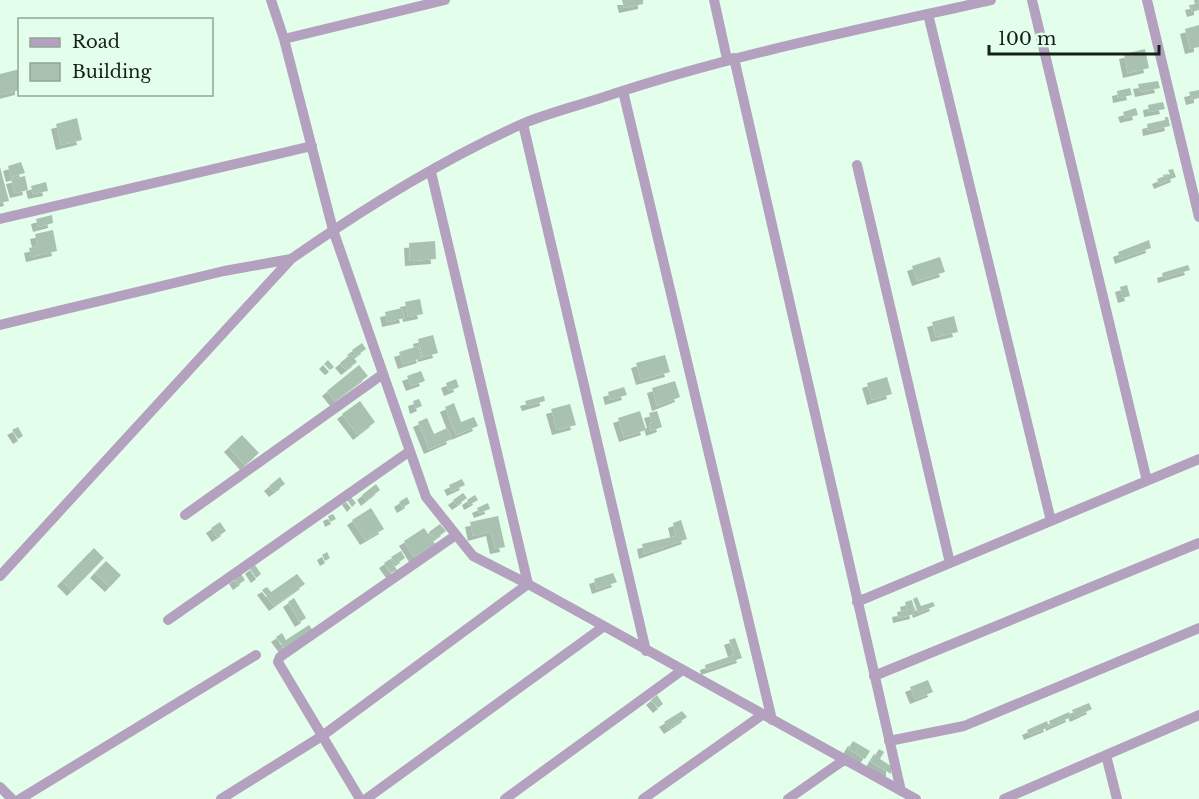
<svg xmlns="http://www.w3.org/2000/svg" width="1199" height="799" font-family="'Libre Baskerville',serif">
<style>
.building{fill:#a9c1b0;filter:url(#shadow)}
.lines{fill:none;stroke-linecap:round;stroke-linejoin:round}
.street{stroke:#b4a1bf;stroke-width:10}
</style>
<defs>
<filter id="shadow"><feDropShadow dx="-5" dy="5" stdDeviation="0" flood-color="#0004"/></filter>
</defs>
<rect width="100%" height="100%" fill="#e4feec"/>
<path class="building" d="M622,0H643V4L624,8Z
M1194,0H1199V10L1192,12L1190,5L1195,4Z
M1199,25V47L1190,49L1185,29Z
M1145,49L1149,68L1128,73L1124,54Z
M20,69V90L0,95V74Z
M1158,81L1160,88L1140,92L1138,84Z
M1130,88L1132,95L1118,98L1117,91Z
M1199,90V98L1191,100L1189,92Z
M1163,102L1165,109L1149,112L1148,105Z
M1136,108L1138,115L1125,118L1123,112Z
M1165,117H1168L1170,126L1148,131L1147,124L1165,120Z
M77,118L82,140L61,145L56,124Z
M21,162L25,173L11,177L8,166Z
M0,167L9,201L0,203Z
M1173,169L1176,177L1159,184L1157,179L1170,174L1168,170Z
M25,176L28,190L15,193L11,179Z
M46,182L48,191L33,194L31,186Z
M52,215L53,223L38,227L36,219Z
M53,230L57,251L31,257L29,248L38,246L35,234Z
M1149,240L1151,248L1120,259L1118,252Z
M435,241L436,259L410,261L409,243Z
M940,257L945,272L917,281L912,266Z
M1188,265L1190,270L1163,278L1162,273Z
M1127,285L1130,296L1123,298L1120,287Z
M420,299L423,314L408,317L405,302Z
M402,308L405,318L387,322L385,312Z
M954,316L958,332L936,337L932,322Z
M433,335L438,353L423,357L418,339Z
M362,343L366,349L356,356L352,350Z
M418,346L422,358L403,364L399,352Z
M351,354L357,362L346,370L340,363Z
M665,355L670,372L641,380L636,363Z
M328,360L334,367L330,370L324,364Z
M359,365L368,376L335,401L327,391Z
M421,371L425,381L411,386L407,376Z
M887,377L892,394L872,400L867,383Z
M456,379L459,387L449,391L446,383Z
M675,381L680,397L657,406L652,388Z
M624,387L627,395L610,400L608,392Z
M544,396L545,401L527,406L525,401Z
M419,399L422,406L415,409L413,401Z
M360,401L375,422L358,435L342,414Z
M454,403L461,422L474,417L478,426L456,435L445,407Z
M570,404L576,425L557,430L551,409Z
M640,411L646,430L624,437L618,418Z
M657,411L662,427L651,431L649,424L652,423L649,413Z
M427,418L434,434L447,428L452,439L429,449L418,422Z
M18,427L23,436L18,439L12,430Z
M242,435L259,453L245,465L229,447Z
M280,477L285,484L274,492L269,486Z
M462,479L465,485L452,491L449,485Z
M376,484L380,490L366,501L362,495Z
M463,493L467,498L457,505L453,500Z
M475,495L478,500L469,505L467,500Z
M351,497L356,503L352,507L347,500Z
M407,497L410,503L402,508L399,502Z
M488,503L490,509L479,513L477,508Z
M371,508L384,529L365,540L352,520Z
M333,514L336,519L330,522L328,516Z
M498,516L505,547L495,549L491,531L473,536L470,522Z
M681,520L687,539L644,554L642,544L676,536L673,523Z
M220,522L226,531L217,537L211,528Z
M440,524L446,531L435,539L429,532Z
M424,528L435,544L414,557L404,541Z
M94,548L104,558L72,591L62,581Z
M401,551L405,558L396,564L391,557Z
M327,552L330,558L325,561L322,555Z
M390,559L397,570L391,573L384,563Z
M106,561L121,575L110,587L95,573Z
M255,565L261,574L256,578L250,569Z
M613,573L617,582L597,589L594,579Z
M241,574L245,580L238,585L234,579Z
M297,574L305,584L274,606L262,590L267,587L271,592Z
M917,597L921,606L933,602L935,606L918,613L913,599Z
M294,598L306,618L300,622L288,602Z
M912,600L915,614L898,618L897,612L907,610L905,602Z
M309,625L313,631L285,649L276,637L282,633L286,640Z
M735,638L742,658L706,670L705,665L734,655L729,640Z
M928,680L933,692L915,699L910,687Z
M657,695L663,704L658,708L651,700Z
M1089,703L1092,709L1075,717L1072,710Z
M682,711L687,717L669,729L664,722Z
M1069,712L1071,717L1051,726L1049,721Z
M1047,721L1049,727L1029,735L1027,730Z
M853,741L870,751L865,759L848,749Z
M879,749L884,752L880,759L891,766V774L871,762Z"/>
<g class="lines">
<path class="street" d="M271,0L284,39L333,230L426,497L473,556L528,584L916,799
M714,0L727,59
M1032,0L1147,481
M1147,0L1199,217
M928,14L1051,521
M284,39L445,0
M734,58L901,791
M623,91L772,720
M523,124L646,651
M857,165L950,563
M0,219L312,146
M0,325L224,271L291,259
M185,515L383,374
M0,576L291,259C360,211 446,158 522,124C548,113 577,106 604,97C730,55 861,29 991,0
M857,602L1199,459
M168,620L410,451
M874,676L1199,543
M889,741L964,726L1199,628
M1106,755L1117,799
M0,787L12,799
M20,799L256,655
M221,799L322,736L528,584L431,172
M360,799L278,662L280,657L456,535
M366,799L603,627
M505,799L681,671
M643,799L762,715
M788,799L844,760
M1004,799L1199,715"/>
</g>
<rect x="18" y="18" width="195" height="78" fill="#e4feec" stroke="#92a598" stroke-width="1.5"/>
<rect x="30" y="38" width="30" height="9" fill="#b4a1bf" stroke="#92a598" stroke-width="1.5"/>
<text x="72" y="48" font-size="18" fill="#162019">Road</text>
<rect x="30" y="63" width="30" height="18" fill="#a9c1b0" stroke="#92a598" stroke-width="1.5"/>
<text x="72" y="78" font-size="18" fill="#162019">Building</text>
<path d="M989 45v9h170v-9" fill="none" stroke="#162019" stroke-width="3"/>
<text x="998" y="45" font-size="18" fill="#162019" stroke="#e4feec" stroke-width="4.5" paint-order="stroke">100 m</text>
</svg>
